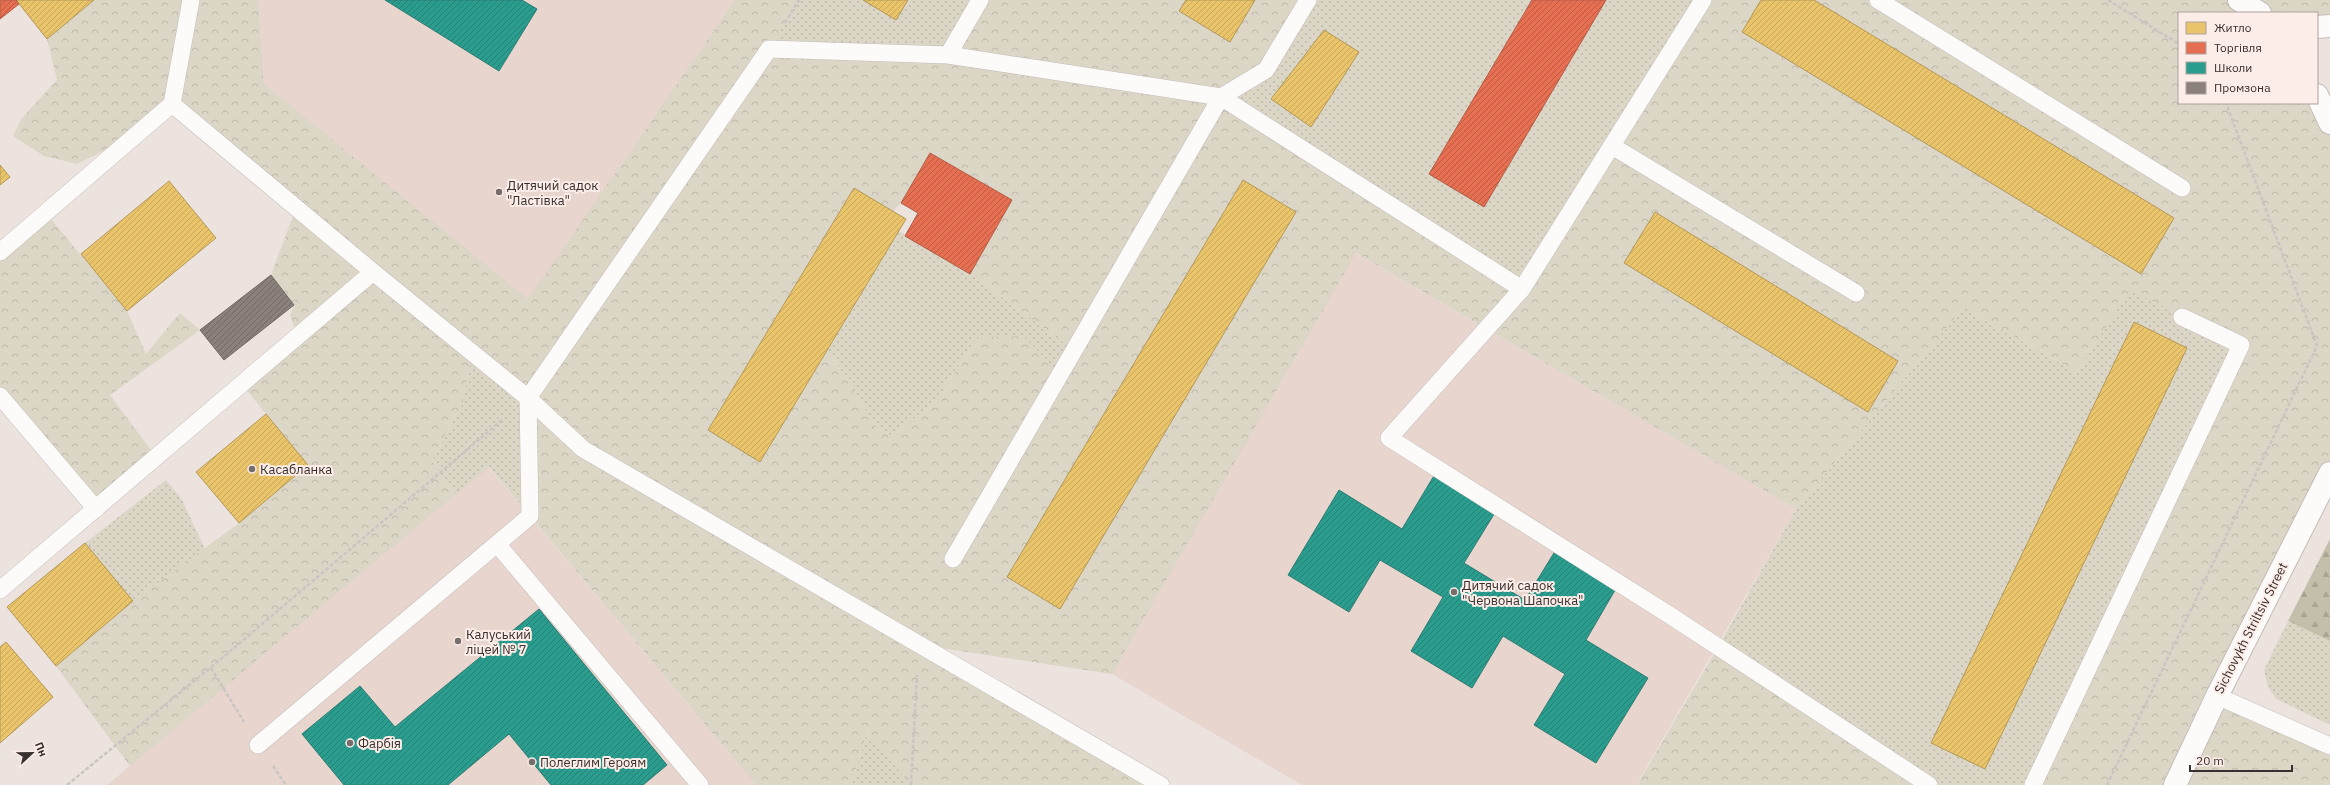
<svg xmlns="http://www.w3.org/2000/svg" width="2330" height="785" font-family="'IBM Plex Sans',sans-serif">
<style>
.built{fill:#e7d5ce}
.grass{fill:url(#grass-dots)}
.forest{fill:url(#forest-firs)}
.park{fill:url(#park-crowns);fill-rule:evenodd}
.homes{fill:url(#homes-hatch);stroke:#b49858}
.shops{fill:url(#shops-hatch);stroke:#b25c46}
.schools{fill:url(#schools-hatch);stroke:#2e7c72}
.industry{fill:url(#industry-hatch);stroke:#716965}
.lines{fill:none;stroke-linecap:round;stroke-linejoin:round}
.lane-casing{stroke:#c4bcb9;stroke-width:18}
.street-casing{stroke:#c4bcb9;stroke-width:24}
.path{stroke:#c9c5c3;stroke-width:2.5;stroke-dasharray:4 2;stroke-linecap:butt}
.lane{stroke:#fcfbfa;stroke-width:17}
.street{stroke:#fcfbfa;stroke-width:22}
.poi-dot{fill:#766e6c;stroke:#fcede8;stroke-width:1.5}
.labels{text-anchor:middle;dominant-baseline:central;stroke-width:4;stroke-linejoin:round;paint-order:stroke}
.poi-label{font-size:13px;fill:#37302e;stroke:#fcede8;text-anchor:start}
.street-label{font-size:13px;fill:#37302e;stroke:#fcede8}
</style>
<defs>
<pattern id="grass-dots" width="8" height="8" patternUnits="userSpaceOnUse"><rect width="8" height="8" fill="#dcd6c6"/><path d="M2 2h.1M6 6h.1" fill="none" stroke="#bdb8aa" stroke-width="1.8" stroke-linecap="round"/></pattern>
<pattern id="forest-firs" width="22" height="20" patternUnits="userSpaceOnUse"><rect width="22" height="20" fill="#c4bfaa"/><path d="M5 1l3.5 6h-7zM16 11l3.5 6h-7z" fill="#a9a493"/></pattern>
<pattern id="park-crowns" width="20" height="18" patternUnits="userSpaceOnUse"><rect width="20" height="18" fill="#dcd6c6"/><path d="M2 6a3 3 0 1 1 6 0M12 15a3 3 0 1 1 6 0" fill="none" stroke="#bdb8aa"/></pattern>
<pattern id="homes-hatch" width="6" height="6" patternUnits="userSpaceOnUse"><rect width="6" height="6" fill="#e9c46a"/><path d="M-1 1l2-2M0 6l6-6M5 7l2-2" fill="none" stroke="#c8a95c"/></pattern>
<pattern id="shops-hatch" width="6" height="6" patternUnits="userSpaceOnUse"><rect width="6" height="6" fill="#e76f51"/><path d="M-1 1l2-2M0 6l6-6M5 7l2-2" fill="none" stroke="#bc5c44"/></pattern>
<pattern id="schools-hatch" width="6" height="6" patternUnits="userSpaceOnUse"><rect width="6" height="6" fill="#2a9d8f"/><path d="M-1 1l2-2M0 6l6-6M5 7l2-2" fill="none" stroke="#258075"/></pattern>
<pattern id="industry-hatch" width="6" height="6" patternUnits="userSpaceOnUse"><rect width="6" height="6" fill="#8a817c"/><path d="M-1 1l2-2M0 6l6-6M5 7l2-2" fill="none" stroke="#726a66"/></pattern>
</defs>
<rect width="100%" height="100%" fill="#ece2de"/>
<path class="built" d="M258,0H735L528,300L264,84Z
M1355,253L1796,509L1636,785H1302L1112,674Z
M488,467L756,785H107Z"/>
<path class="grass" d="M799,0H980L948,55L769,49Z
M1308,0H1703L1522,289L1221,97Z
M899,231L970,274L1074,350L1060,376L977,337L937,400L892,436L877,428L828,350Z
M2130,289L2241,345L2033,785H1931L1718,647L1796,509L1963,308L2077,372Z
M472,352L528,398L530,516L489,467L455,495L432,461L463,402Z
M166,480L181,498L205,549L133,601L85,543Z
M2288,621L2330,641V725L2276,699L2268,687L2264,670Z
M867,733L910,783L911,785H851Z"/>
<path class="forest" d="M2330,539V641L2288,621Z"/>
<path class="park" d="M94,0H258L264,84L528,299L735,0H799L769,49L948,55L980,0H1186L1180,11L1230,42L1255,0H1308L1266,70L1222,97L1518,286L1703,0H1761L2141,274L2174,218L1814,0H2330V26L2317,27V13H2179V103H2317L2330,123V476L2221,697L2330,746V785H2033L2241,345L2130,290L2077,372L1963,308L1796,509L1356,253L1112,674L921,645L1161,785H911L867,733L851,785H756L530,516L528,398L472,352L463,402L432,461L455,495L130,766L56,666L133,601L239,523L266,414L242,384L298,337L290,315L294,305L271,275L296,208L172,104L136,135L77,164L44,156L13,136L22,118L57,80L47,39ZM930,153L1012,200L970,274L1074,350L1060,375L1024,336L977,337L937,400L892,436L877,428L828,350L760,462L708,430L854,188L893,211L901,203ZM1655,212L1898,361L1868,412L1624,263Z
M46,213L127,311L146,354L180,313L200,330L110,395L156,457L96,509L0,396V252Z
M1718,647L1929,785H1637Z"/>
<path class="homes" d="M16,0H94L47,39Z
M863,0H908L896,20Z
M1186,0H1255L1230,42L1179,11Z
M1761,0H1814L2174,218L2141,274L1742,32Z
M1324,30L1359,52L1311,127L1271,99Z
M0,165L10,177L0,185Z
M1243,180L1296,212L1060,609L1007,577Z
M169,181L216,238L127,311L81,254Z
M854,188L906,219L760,462L708,430Z
M1655,212L1898,361L1868,412L1624,263Z
M2134,322L2187,348L1985,769L1931,743Z
M266,414L308,465L239,523L196,472Z
M85,543L133,601L56,666L7,607Z
M6,642L53,697L0,743V647Z"/>
<path class="shops" d="M0,0H16L19,4L0,19Z
M1532,0H1606L1484,207L1429,174Z
M930,153L1012,200L970,274L905,236L918,213L901,203Z"/>
<path class="schools" d="M385,0H522L537,9L499,71Z
M1435,474L1496,511L1464,563L1525,600L1557,548L1618,585L1586,640L1648,678L1596,763L1534,725L1565,674L1503,636L1472,688L1411,651L1443,597L1380,560L1349,612L1288,575L1339,490L1402,529Z
M539,609L667,765L643,785H551L509,734L448,785H344L302,734L360,686L395,727Z"/>
<path class="industry" d="M271,275L294,305L224,360L200,330Z"/>
<g class="lines">
<defs>
<path id="lane" d="M191,0L172,104L373,272L528,398L769,49L948,55L1221,97L1522,289L1703,0
M1878,0L2182,188
M948,55L980,0
M1612,146L1856,293
M0,252L172,104
M1522,289L1389,438L1671,616L1929,785
M0,396L96,509
M528,398L583,449L1161,785
M497,544L700,785
M953,559L1221,97L1266,70L1308,0
M0,590L373,272
M2217,696L2330,746
M258,745L530,516L528,398
M2033,785L2241,345L2182,317"/>
<path id="street" d="M2239,0L2260,13
M2317,27L2330,26
M2317,95L2330,123
M2175,785L2217,696L2330,473"/>
</defs>
<use href="#lane" class="lane-casing"/>
<use href="#street" class="street-casing"/>
<path class="path" d="M2108,0L2179,44
M785,23L799,0
M211,668L244,722
M273,766L286,785
M67,785L221,659L502,420
M911,785L917,675
M2107,785L2317,346L2226,103"/>
<use href="#lane" class="lane"/>
<use href="#street" class="street"/>
</g>
<g class="poi-dot">
<circle cx="499" cy="192" r="4"/>
<circle cx="252" cy="469" r="4"/>
<circle cx="1454" cy="592" r="4"/>
<circle cx="458" cy="641" r="4"/>
<circle cx="350" cy="743" r="4"/>
<circle cx="532" cy="762" r="4"/>
</g>
<g class="labels">
<g class="poi-label">
<text x="507" y="185">Дитячий садок<tspan x="507" dy="15">"Ластівка"</tspan></text>
<text x="260" y="469">Касабланка</text>
<text x="1462" y="585">Дитячий садок<tspan x="1462" dy="15">"Червона Шапочка"</tspan></text>
<text x="466" y="634">Калуський<tspan x="466" dy="15">ліцей № 7</tspan></text>
<text x="358" y="743">Фарбія</text>
<text x="540" y="762">Полеглим Героям</text>
</g>
<g class="street-label">
<text transform="translate(2251 628) rotate(-63)">Sichovykh Striltsiv Street</text>
</g>
</g>
<rect x="2178" y="12" width="140" height="92" fill="#fcede8" stroke="#ada19e"/>
<rect x="2186" y="22" width="20" height="12" fill="#e9c46a" stroke="#ada19e"/>
<text x="2214" y="32" font-size="12" fill="#37302e">Житло</text>
<rect x="2186" y="42" width="20" height="12" fill="#e76f51" stroke="#ada19e"/>
<text x="2214" y="52" font-size="12" fill="#37302e">Торгівля</text>
<rect x="2186" y="62" width="20" height="12" fill="#2a9d8f" stroke="#ada19e"/>
<text x="2214" y="72" font-size="12" fill="#37302e">Школи</text>
<rect x="2186" y="82" width="20" height="12" fill="#8a817c" stroke="#ada19e"/>
<text x="2214" y="92" font-size="12" fill="#37302e">Промзона</text>
<g transform="translate(32 753) rotate(68)" stroke="#fcede8" stroke-width="3" paint-order="stroke">
<path d="M0-3L7 15L0 10L-7 15Z" fill="#37302e"/>
<text y="-6" font-size="11" font-weight="bold" text-anchor="middle" fill="#37302e">Пн</text>
</g>
<path d="M2190 765v6h102v-6" fill="none" stroke="#37302e" stroke-width="2"/>
<text x="2196" y="765" font-size="12" fill="#37302e" stroke="#fcede8" stroke-width="3" paint-order="stroke">20 m</text>
</svg>
